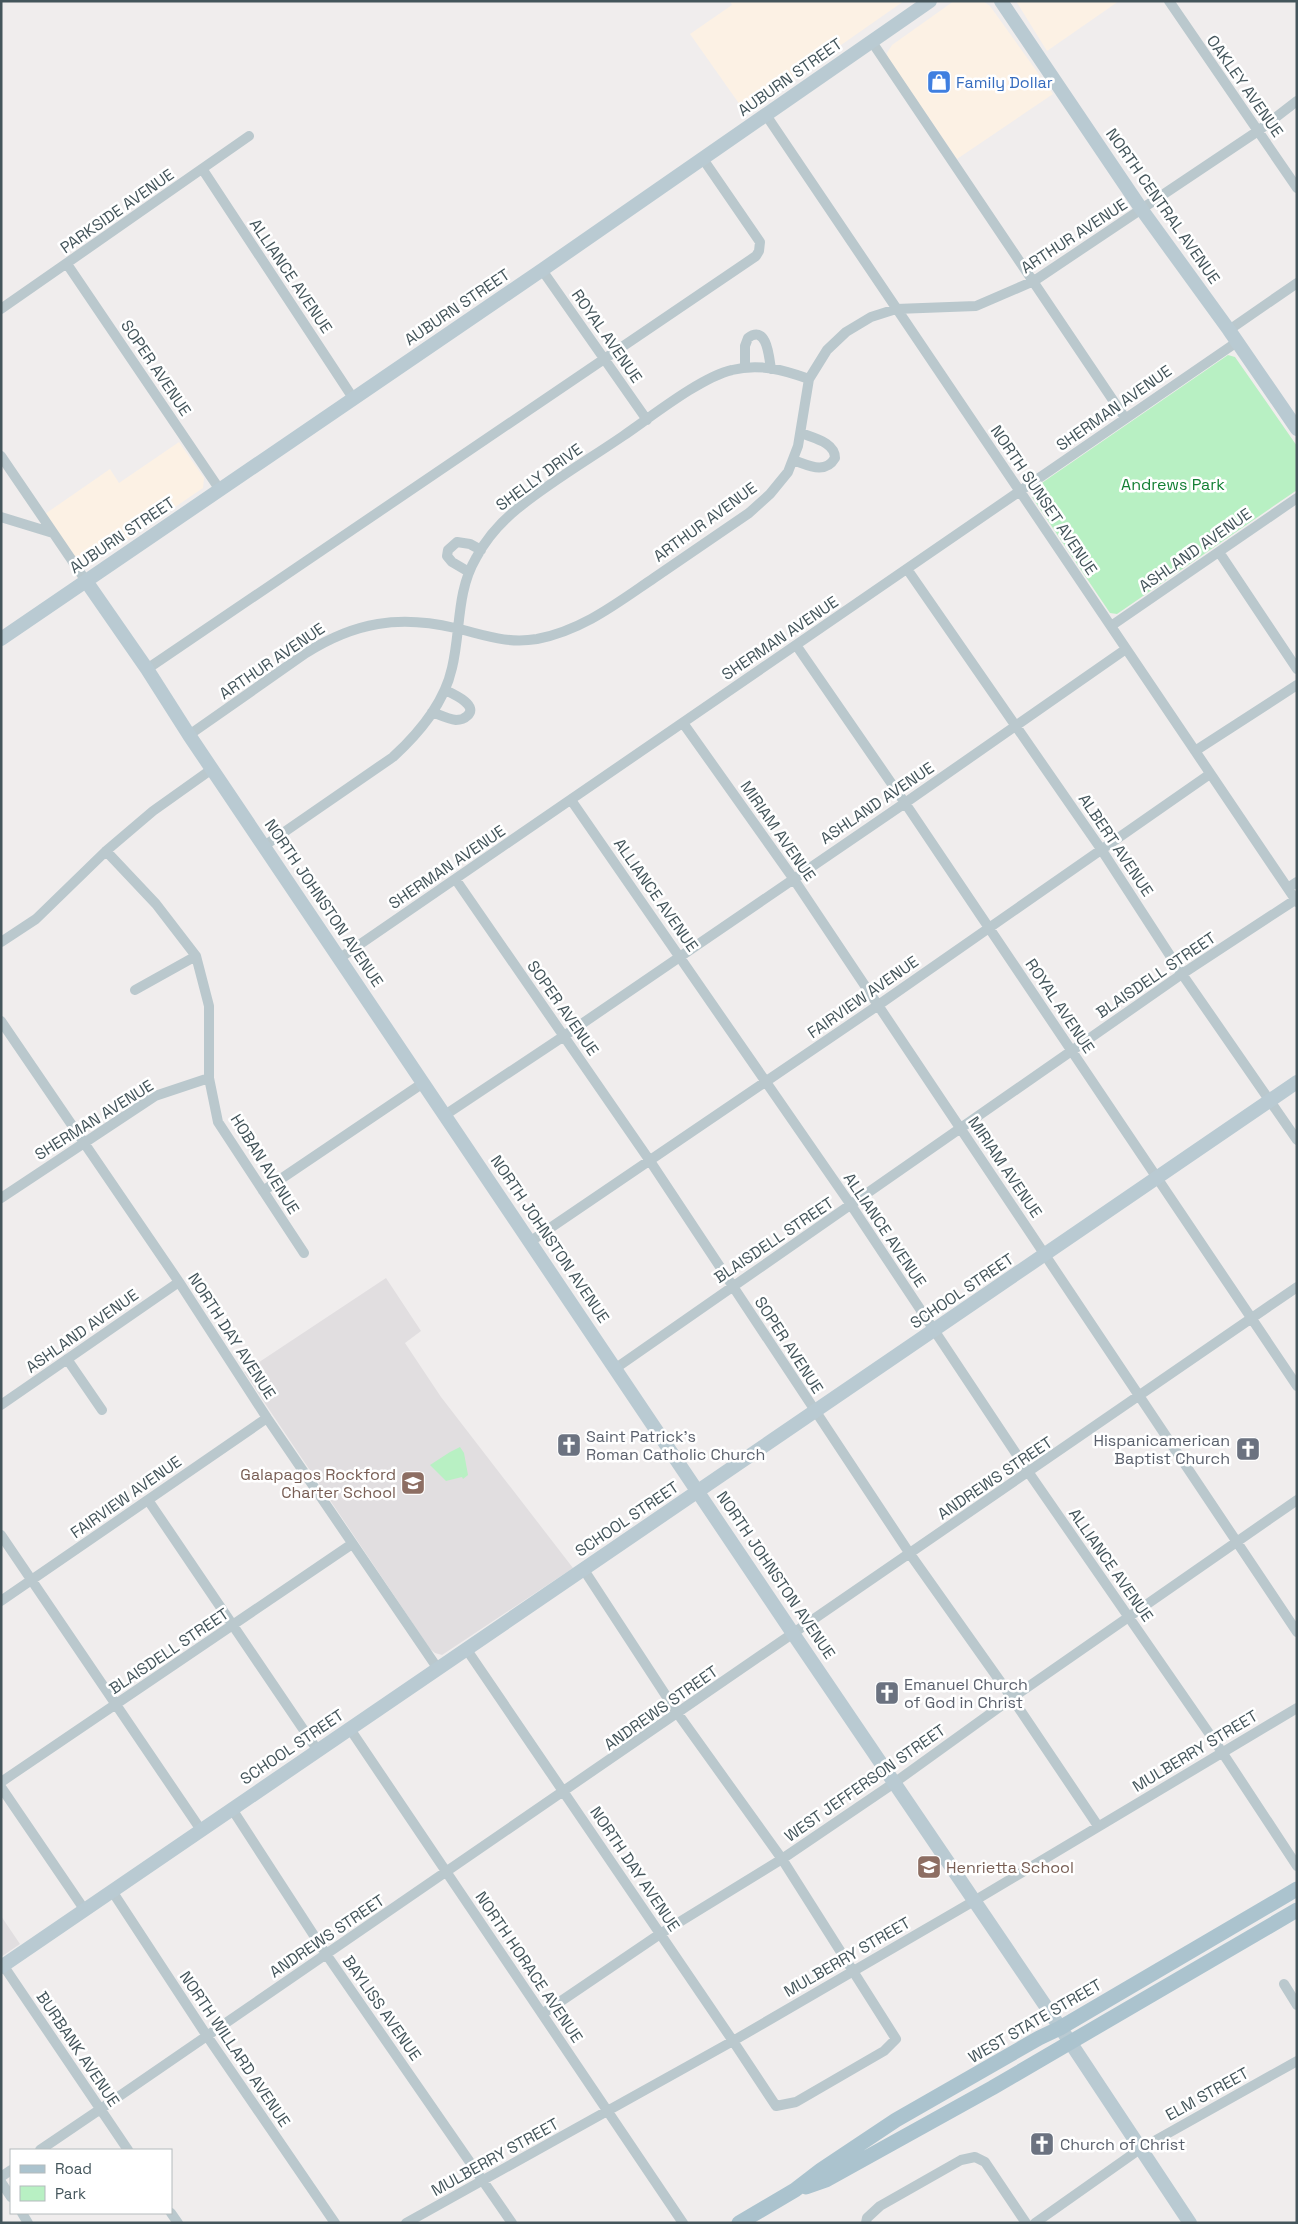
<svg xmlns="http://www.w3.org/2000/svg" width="1298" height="2224" font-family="'Space Grotesk',sans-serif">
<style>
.commercial{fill:#fcf1e4}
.education{fill:#e1dee0}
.green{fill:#b8f0c3}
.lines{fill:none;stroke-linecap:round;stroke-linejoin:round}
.street{stroke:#bac8cd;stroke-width:10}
.secondary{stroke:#b9cad2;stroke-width:14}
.primary{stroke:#abc3ce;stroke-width:15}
.labels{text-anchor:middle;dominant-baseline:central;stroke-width:5;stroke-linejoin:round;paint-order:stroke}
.street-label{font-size:16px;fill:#44555b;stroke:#fff}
.shop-label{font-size:16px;fill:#366cbe;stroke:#fff;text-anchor:start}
.park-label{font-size:16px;fill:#127f33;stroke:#fff}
.worship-label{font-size:16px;fill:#5b616d;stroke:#fff;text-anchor:start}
.education-label{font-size:16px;fill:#785e54;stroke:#fff;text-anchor:end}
</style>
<rect width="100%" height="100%" fill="#f0eded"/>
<path class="commercial" d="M730,1H904L745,112L690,34L732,5Z
M954,1H983L990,6L1053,94L957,159L888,58L887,53L892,45Z
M1016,1H1119L1047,51Z
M179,442L204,478L203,488L90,565L80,564L45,514L110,469L119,483Z"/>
<path class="education" d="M386,1278L421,1331L405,1343L441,1397L573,1568L442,1655L435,1653L430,1649L244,1372Z
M1,1916L20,1944L1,1957Z"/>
<path class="green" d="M1228,355L1235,357L1297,446V490L1117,614L1110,613L1032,497L1033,489Z
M460,1447L464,1453L468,1475L463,1479L462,1477L446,1481L430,1465L450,1452Z"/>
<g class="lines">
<path class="street" d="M1169,1L1297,188
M872,42L1125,418
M766,115L1297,902
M203,170L353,398
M67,264L220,490
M542,270L647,420
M1,309L249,136
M1229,330L1297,283
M745,367V346L748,338C767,324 769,357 771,369
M1,456L86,581
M793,460C808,465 825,475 835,458C835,442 813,438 801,433
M1,517L53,533
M1219,552L1297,669
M907,569L1101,849L1182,974L1297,1140
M469,572L452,562L447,556L448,550L457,542L470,544L481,550
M1111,626L1297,498
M796,645L905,803L1297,1386
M147,669L756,256L759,251L760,242L703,159
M432,712C440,715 448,719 456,720C459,720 464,719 467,716C480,705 451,693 445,690
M683,723L793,878L1297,1632
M189,735L306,653C355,622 399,615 455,628C485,635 506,644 537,639C583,630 617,603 654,578C686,556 717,535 749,513L770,494L788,472L798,446L809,379L827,350L846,332L871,317L896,309L976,306L1034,281L1258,131L1297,101
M1195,751L1297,685
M571,800L851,1205L1029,1473L1222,1752L1297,1866
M264,846L393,757C419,733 444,704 452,668C461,631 456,592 476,558C486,539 500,523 517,509C550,482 588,460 623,436C651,417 701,377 732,370C759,363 784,370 809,379
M106,851L156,904L196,956L209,1006V1078L218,1122L304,1253
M456,880L650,1161L910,1554L1012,1698L1098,1826
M1288,888L1297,882
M1,942L36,919L106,851L153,811L212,769
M340,958L1237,342
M135,990L196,956
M1,1021L179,1282L267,1418L438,1669
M445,1115L564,1036L905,803L1126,649
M263,1191L423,1083
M1,1198L155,1096L209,1078
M531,1241L877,1006L1210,774
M67,1359L102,1410
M616,1368L1182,974L1295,900
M1,1405L179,1282
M148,1500L318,1751
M1,1535L201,1830
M1,1601L267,1418
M467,1650L733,2041L776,2106L796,2102L884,2051L896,2039L782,1859L678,1714L584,1570
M350,1729L683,2223
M1,1782L352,1544
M1,1787L84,1909
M232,1809L326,1954L512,2223
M112,1891L207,2036L335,2223
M3,1965L128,2150
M1284,1984L1297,2005
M542,2014L660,1934L782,1859L894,1783L1012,1698L1297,1500
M40,2150C461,1865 880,1577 1297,1287
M1,2177L11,2170
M1,2182L11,2197
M22,2213L28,2223
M171,2213L178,2223
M406,2223L733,2041L974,1901L1297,1708
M866,2223L867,2218L880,2206L961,2160L975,2157L985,2162L1026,2223
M1035,2223L1140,2149L1297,2061"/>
<path class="secondary" d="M1001,1L1142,210L1229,330L1297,429
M86,581L147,669L189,735L794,1635L1070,2042L1190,2223
M1,639L542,270L930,1
M1,1967L1297,1082"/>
<path class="primary" d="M806,2187L826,2180L992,2088L1297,1910
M739,2223L795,2190L821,2170L896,2120L1039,2038L1060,2028L1297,1889"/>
</g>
<defs>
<symbol id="shop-square" viewBox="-11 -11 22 22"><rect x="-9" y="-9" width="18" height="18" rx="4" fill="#3f7fe0" stroke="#fff"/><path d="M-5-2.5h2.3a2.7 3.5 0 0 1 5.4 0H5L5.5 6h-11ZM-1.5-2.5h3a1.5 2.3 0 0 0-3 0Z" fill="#fff"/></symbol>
<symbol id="church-square" viewBox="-11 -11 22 22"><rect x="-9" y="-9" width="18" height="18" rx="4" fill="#6b7280" stroke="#fff"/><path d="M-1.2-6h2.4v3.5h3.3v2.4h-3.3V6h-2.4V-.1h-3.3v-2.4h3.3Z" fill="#fff"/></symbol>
<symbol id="school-square" viewBox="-11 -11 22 22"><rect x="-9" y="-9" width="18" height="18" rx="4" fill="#8d6e63" stroke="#fff"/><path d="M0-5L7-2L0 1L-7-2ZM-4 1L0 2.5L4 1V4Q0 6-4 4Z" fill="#fff"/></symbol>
</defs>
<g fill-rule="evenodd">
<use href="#shop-square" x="925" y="68" width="28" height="28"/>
<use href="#church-square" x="555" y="1431" width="28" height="28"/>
<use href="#church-square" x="1234" y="1435" width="28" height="28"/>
<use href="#school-square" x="399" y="1469" width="28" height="28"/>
<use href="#church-square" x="873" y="1679" width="28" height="28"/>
<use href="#school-square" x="915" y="1853" width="28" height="28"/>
<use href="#church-square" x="1028" y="2130" width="28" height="28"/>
</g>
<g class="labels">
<g class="street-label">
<text transform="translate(790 77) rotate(-35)">AUBURN STREET</text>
<text transform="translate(1245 86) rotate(55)">OAKLEY AVENUE</text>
<text transform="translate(1163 206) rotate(55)">NORTH CENTRAL AVENUE</text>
<text transform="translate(117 211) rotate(-35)">PARKSIDE AVENUE</text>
<text transform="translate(1074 236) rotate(-33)">ARTHUR AVENUE</text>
<text transform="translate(291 276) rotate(56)">ALLIANCE AVENUE</text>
<text transform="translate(457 307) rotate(-34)">AUBURN STREET</text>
<text transform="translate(607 336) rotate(55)">ROYAL AVENUE</text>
<text transform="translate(156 368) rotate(56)">SOPER AVENUE</text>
<text transform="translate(1114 408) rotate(-35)">SHERMAN AVENUE</text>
<text transform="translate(539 477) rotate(-36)">SHELLY DRIVE</text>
<text transform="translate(1044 500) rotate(56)">NORTH SUNSET AVENUE</text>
<text transform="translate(705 522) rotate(-36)">ARTHUR AVENUE</text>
<text transform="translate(122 535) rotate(-34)">AUBURN STREET</text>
<text transform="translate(1195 550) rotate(-35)">ASHLAND AVENUE</text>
<text transform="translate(780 638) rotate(-34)">SHERMAN AVENUE</text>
<text transform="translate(272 661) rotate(-34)">ARTHUR AVENUE</text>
<text transform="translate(877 803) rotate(-34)">ASHLAND AVENUE</text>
<text transform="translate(778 831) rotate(55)">MIRIAM AVENUE</text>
<text transform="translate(1116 845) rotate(56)">ALBERT AVENUE</text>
<text transform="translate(447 867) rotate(-34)">SHERMAN AVENUE</text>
<text transform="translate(656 895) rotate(55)">ALLIANCE AVENUE</text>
<text transform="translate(324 903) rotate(56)">NORTH JOHNSTON AVENUE</text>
<text transform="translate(1156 975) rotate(-34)">BLAISDELL STREET</text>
<text transform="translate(863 997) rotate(-35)">FAIRVIEW AVENUE</text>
<text transform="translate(1060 1006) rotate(56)">ROYAL AVENUE</text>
<text transform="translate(563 1008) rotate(55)">SOPER AVENUE</text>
<text transform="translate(94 1120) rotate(-32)">SHERMAN AVENUE</text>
<text transform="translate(265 1164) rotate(58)">HOBAN AVENUE</text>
<text transform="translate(1005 1167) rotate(56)">MIRIAM AVENUE</text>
<text transform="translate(885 1230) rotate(56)">ALLIANCE AVENUE</text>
<text transform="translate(550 1239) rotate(56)">NORTH JOHNSTON AVENUE</text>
<text transform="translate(774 1240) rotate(-34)">BLAISDELL STREET</text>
<text transform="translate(962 1291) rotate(-34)">SCHOOL STREET</text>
<text transform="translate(82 1331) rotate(-35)">ASHLAND AVENUE</text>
<text transform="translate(232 1336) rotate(57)">NORTH DAY AVENUE</text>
<text transform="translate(789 1345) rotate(57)">SOPER AVENUE</text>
<text transform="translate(995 1478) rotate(-34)">ANDREWS STREET</text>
<text transform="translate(126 1497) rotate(-35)">FAIRVIEW AVENUE</text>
<text transform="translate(627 1519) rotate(-34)">SCHOOL STREET</text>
<text transform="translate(1111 1565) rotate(55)">ALLIANCE AVENUE</text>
<text transform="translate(776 1575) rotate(56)">NORTH JOHNSTON AVENUE</text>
<text transform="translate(169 1651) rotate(-34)">BLAISDELL STREET</text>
<text transform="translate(661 1708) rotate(-35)">ANDREWS STREET</text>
<text transform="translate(292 1747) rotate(-34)">SCHOOL STREET</text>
<text transform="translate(1195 1751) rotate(-31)">MULBERRY STREET</text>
<text transform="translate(865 1783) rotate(-35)">WEST JEFFERSON STREET</text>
<text transform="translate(635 1869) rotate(56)">NORTH DAY AVENUE</text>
<text transform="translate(327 1936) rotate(-34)">ANDREWS STREET</text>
<text transform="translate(847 1957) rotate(-30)">MULBERRY STREET</text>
<text transform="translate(529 1967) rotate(56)">NORTH HORACE AVENUE</text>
<text transform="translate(382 2008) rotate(55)">BAYLISS AVENUE</text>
<text transform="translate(1035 2021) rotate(-30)">WEST STATE STREET</text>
<text transform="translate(78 2049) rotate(56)">BURBANK AVENUE</text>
<text transform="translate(235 2049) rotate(56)">NORTH WILLARD AVENUE</text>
<text transform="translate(1207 2094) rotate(-29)">ELM STREET</text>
<text transform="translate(495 2157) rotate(-29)">MULBERRY STREET</text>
</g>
<g class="shop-label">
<text x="956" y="82">Family Dollar</text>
</g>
<g class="park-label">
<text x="1173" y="484">Andrews Park</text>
</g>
<g class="worship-label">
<text x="586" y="1436">Saint Patrick's<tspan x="586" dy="18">Roman Catholic Church</tspan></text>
<text x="1230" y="1440" text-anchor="end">Hispanicamerican<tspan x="1230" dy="18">Baptist Church</tspan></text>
<text x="904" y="1684">Emanuel Church<tspan x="904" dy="18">of God in Christ</tspan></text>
<text x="1060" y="2144">Church of Christ</text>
</g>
<g class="education-label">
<text x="396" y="1474">Galapagos Rockford<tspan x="396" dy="18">Charter School</tspan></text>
<text x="946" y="1867" text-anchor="start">Henrietta School</text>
</g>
</g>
<rect width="1298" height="2224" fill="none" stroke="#44555b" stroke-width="5"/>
<rect x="10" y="2149" width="162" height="65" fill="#ffffff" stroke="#b4bbbd"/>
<rect x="20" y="2165" width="25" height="8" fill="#abc3ce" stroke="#b4bbbd"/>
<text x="55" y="2174" font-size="15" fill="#44555b">Road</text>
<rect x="20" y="2186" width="25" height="15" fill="#b8f0c3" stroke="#b4bbbd"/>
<text x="55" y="2199" font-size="15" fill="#44555b">Park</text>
</svg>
